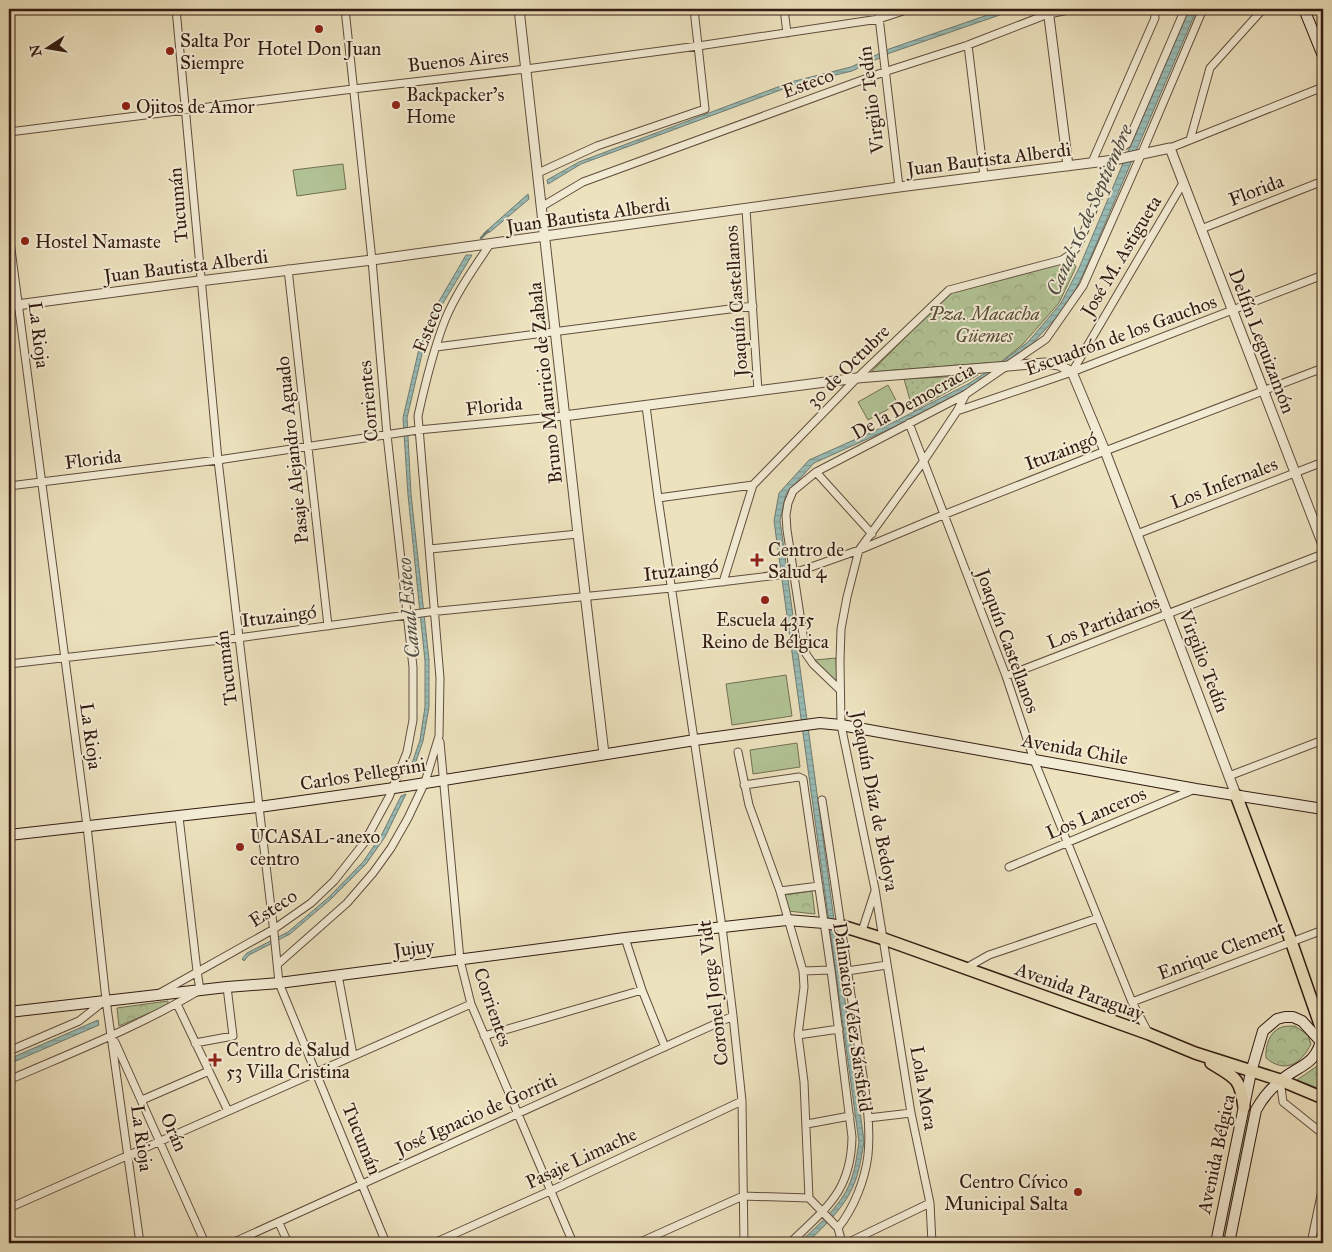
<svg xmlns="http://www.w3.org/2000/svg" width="1332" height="1252" font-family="'IM FELL Great Primer',serif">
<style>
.grass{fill:url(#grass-dots);stroke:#727054}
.park{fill:url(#park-crowns);stroke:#727054}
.garden{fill:#b2c496;stroke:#727054}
.water{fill:url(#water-rules);stroke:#707c75}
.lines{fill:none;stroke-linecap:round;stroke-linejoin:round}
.stream{stroke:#707c75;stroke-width:2.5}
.minor-casing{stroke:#604d3c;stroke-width:9}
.tertiary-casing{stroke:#604d3c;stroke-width:11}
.secondary-casing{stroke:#321b11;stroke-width:12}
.primary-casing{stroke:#321b11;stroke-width:14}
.minor{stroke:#f3ecd5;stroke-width:7}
.tertiary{stroke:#f3ecd5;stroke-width:9}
.secondary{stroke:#f3ecd5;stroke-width:10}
.primary{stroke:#ece2be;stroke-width:11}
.poi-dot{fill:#8f2418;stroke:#f3ecd5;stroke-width:2}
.labels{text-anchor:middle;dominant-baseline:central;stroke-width:4;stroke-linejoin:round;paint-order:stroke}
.poi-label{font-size:19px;fill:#321b11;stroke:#f3ecd5;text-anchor:start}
.street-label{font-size:19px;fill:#321b11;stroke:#f3ecd5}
.park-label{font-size:19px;font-style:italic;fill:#584e39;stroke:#f3ecd5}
.water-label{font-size:20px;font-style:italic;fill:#514c43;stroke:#f3ecd5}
</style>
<defs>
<pattern id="grass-dots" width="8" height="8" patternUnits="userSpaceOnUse" patternTransform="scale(1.25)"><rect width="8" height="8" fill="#b2c496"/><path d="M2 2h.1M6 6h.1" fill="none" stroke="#9aa880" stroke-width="1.8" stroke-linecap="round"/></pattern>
<pattern id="park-crowns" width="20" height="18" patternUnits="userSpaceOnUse" patternTransform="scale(1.25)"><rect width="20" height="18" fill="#b2c496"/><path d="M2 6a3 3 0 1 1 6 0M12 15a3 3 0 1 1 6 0" fill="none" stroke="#9aa880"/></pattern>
<pattern id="water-rules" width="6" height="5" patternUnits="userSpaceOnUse" patternTransform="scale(1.25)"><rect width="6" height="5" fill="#99bdb7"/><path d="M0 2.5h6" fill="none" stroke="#84a29c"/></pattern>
</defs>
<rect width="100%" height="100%" fill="#ece2be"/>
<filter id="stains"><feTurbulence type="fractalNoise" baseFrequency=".004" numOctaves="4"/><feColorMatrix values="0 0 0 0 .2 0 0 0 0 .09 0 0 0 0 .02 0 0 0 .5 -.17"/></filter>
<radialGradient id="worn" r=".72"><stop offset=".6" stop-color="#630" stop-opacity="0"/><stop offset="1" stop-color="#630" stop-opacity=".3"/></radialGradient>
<path class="grass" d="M978,375L913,411L904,379Z"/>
<path class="park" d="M1072,260L1076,267L1059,303L1023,344L1001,362L871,372L949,293L1064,261Z
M836,658L837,683L815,660Z
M812,891L815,914L788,911L784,895Z
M168,1001V1005L119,1026L117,1008Z
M1295,1026L1308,1035L1311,1044C1301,1064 1285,1074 1266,1058C1265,1047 1269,1031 1282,1027C1286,1026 1292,1026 1295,1026Z
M1323,1062V1090L1297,1080Z
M1248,1115L1250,1116L1225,1243H1220L1246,1117Z"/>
<path class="garden" d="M343,164L346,189L297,196L293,170Z
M888,385L898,404L868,420L858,402Z
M786,675L792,716L732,725L726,684Z
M797,743L800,767L753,774L750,750Z"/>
<path class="water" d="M1005,9H1017L890,53L852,71L794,85L581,164L548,184L547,180L579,162L791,82L851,67L889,49Z
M1188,9H1197L1085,270L1068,305L1031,345L972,387L894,427L814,463L786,494L780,520L864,1141C862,1154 860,1167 856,1179C847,1206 826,1224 807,1243H799C819,1224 844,1204 852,1177C856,1166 857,1153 859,1142L774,521L779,493L809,460L892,423L968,384L999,364L1028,342L1061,303L1079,268Z
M528,194L529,199L490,232L483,234Z
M466,255H472L439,310L422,354L407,418L411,494L429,660V707L423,741L413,770L410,769L420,740L425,707V661L408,495L403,418L418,353L435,308Z
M406,794L385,837L366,864L331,899L290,934L249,955L244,961L242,959L247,953L288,932L329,897L363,862L382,834L401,796Z
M98,1020L99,1025L9,1064V1059Z"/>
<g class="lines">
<path class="stream" d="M481,238L488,231"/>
<defs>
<path id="minor" d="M176,9L218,460L274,933L279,983L386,1243
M784,9L787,33
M878,9L899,187
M968,45L984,176
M9,132L353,89L526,69L698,46L879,19L909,9
M1190,140L1210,68L1263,9
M1170,148L1323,87
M1092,162L1155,18L1154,11L1150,9
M538,173L597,146L705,109L694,9
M541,207L583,182L884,72L968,45L1048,14L1074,9H1092
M746,209L758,391
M1201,229L1323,181
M9,234L87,826L106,1000L140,1243
M288,269L328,626
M436,347L753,306
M1072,372L1183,183
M646,406L658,498L722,927L733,1016L742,1101L744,1243
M957,411L1072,372L1323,275
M909,423L1006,676L1034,760L1132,1002L1149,1034
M816,472L872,534
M9,486L218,460L418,430L564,416
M658,498L753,485
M1137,534L1323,462
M430,549L578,534
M723,582L753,485L857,378L949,290L1062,260L1071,254L1078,246L1114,160L1119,150L1127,144L1185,9
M9,664L238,638L429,612L671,588L794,573L859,550L943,515L1105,451L1323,368
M1006,676L1323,554
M839,689L813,664L806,654L787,530L786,515L788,503L793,491L816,472L966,394L1046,339L1083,286L1141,155L1203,9
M440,742L460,960L471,1004L573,1243
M738,752L749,805L780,891L803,971L804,987L798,1035L804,1082L809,1198
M1229,776L1323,740
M744,785L799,777L803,779L831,970L852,1137C851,1192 826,1208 790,1243
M822,800C834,876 845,953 856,1030C861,1070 872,1114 868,1155C865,1180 854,1208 838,1228
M1009,867L1195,789
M780,891L819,886
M862,931L875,891
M625,938L642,990L665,1047
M278,964L347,903L373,873L391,848L408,818L425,782L439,736L440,678L418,416C425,384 433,351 445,320C456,293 474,268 490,244
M966,968L989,955L1098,918
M803,971L831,970
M847,971L887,965
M338,975L353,1055
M160,993L274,929L311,903L334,881L364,843L389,797L407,752L413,720V667L387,435L372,260L345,9
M1132,1002L1323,930
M177,1004L228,1111
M798,1035L839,1029
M484,1036L642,990
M115,1042L205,1243
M195,1043L233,1036L227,987
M9,1051L79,1021L103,1002
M9,1080C73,1052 140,1026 200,990L197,971L179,817
M1280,1080L1283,1102L1323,1134
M142,1100L209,1071
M868,1118L911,1113
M807,1124L850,1116
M9,1208L471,1004
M279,1223L288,1243
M232,1243L733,1016
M434,1243L550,1191L742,1101
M638,1243L743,1196L809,1198L838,1228L842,1243
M847,1243L930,1203
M932,1243L930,1203L911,1113L875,889L841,725L840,661L841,629L847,597L859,550L923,462L957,411L966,394
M1311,1243L1323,1186"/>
<path id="tertiary" d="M519,9L578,534L604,754
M1048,9L1068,166
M9,306L191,282L372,260L899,187L1114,160L1170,148L1323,545
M564,416L857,378L1045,363L1059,365L1072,372L1105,451L1168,615L1236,795"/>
<path id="secondary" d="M1304,9L1323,56
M9,835L259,807L394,788L695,740L820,723L841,725L1196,789L1323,809
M9,1012L227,987L279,983L625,938L787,920L824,923L842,926
M1216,1243L1251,1072L1263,1031L1277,1019L1285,1017H1293L1302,1021L1323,1044
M1229,1243L1256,1110C1262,1099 1269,1090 1279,1082C1297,1065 1316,1067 1322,1037"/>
<path id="primary" d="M1236,795L1291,941L1323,1033
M842,926L884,939L1149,1034L1195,1053L1280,1080L1323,1098
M1211,1063C1236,1078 1240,1078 1244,1107"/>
</defs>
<use href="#minor" class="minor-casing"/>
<use href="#tertiary" class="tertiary-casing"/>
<use href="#secondary" class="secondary-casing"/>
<use href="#primary" class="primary-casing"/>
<use href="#minor" class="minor"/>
<use href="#tertiary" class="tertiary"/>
<use href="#secondary" class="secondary"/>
<use href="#primary" class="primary"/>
</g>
<g class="poi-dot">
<circle cx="319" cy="29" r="5"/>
<circle cx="170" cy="51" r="5"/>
<circle cx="396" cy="105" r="5"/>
<circle cx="126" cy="106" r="5"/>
<circle cx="25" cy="241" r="5"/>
<path d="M754.5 552.5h5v5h5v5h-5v5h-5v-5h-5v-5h5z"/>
<circle cx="765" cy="600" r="5"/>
<circle cx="240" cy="847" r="5"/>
<path d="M212.5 1052.5h5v5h5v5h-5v5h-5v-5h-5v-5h5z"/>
<circle cx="1078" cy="1192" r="5"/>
</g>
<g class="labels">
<g class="poi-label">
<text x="180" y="40">Salta Por<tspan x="180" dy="22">Siempre</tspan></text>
<text x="319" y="48" text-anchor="middle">Hotel Don Juan</text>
<text x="406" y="94">Backpacker's<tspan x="406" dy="22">Home</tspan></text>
<text x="136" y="106">Ojitos de Amor</text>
<text x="35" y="241">Hostel Namaste</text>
<text x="768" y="549">Centro de<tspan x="768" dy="22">Salud 4</tspan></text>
<text x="765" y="619" text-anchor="middle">Escuela 4315<tspan x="765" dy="22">Reino de Bélgica</tspan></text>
<text x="250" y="836">UCASAL-anexo<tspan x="250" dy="22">centro</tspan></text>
<text x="226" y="1049">Centro de Salud<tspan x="226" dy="22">53 Villa Cristina</tspan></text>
<text x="1068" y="1181" text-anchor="end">Centro Cívico<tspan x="1068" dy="22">Municipal Salta</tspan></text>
</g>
<g class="street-label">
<text transform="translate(458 60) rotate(-6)">Buenos Aires</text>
<text transform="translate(808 83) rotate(-20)">Esteco</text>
<text transform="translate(871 100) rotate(-97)">Virgilio Tedín</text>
<text transform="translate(989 159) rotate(-7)">Juan Bautista Alberdi</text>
<text transform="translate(1256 190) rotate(-21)">Florida</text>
<text transform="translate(178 205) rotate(-95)">Tucumán</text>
<text transform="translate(588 215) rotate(-8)">Juan Bautista Alberdi</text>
<text transform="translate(1121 256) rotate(-59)">José M. Astigueta</text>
<text transform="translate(186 266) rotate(-7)">Juan Bautista Alberdi</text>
<text transform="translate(736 301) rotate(-94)">Joaquín Castellanos</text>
<text transform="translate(428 327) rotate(-69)">Esteco</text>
<text transform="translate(39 335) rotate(83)">La Rioja</text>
<text transform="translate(1121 335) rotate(-20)">Escuadrón de los Gauchos</text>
<text transform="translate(1262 341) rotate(69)">Delfín Leguizamón</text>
<text transform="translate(848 366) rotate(-45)">30 de Octubre</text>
<text transform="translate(545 383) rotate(-96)">Bruno Mauricio de Zabala</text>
<text transform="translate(368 401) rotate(-95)">Corrientes</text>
<text transform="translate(913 401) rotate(-29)">De la Democracia</text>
<text transform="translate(494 406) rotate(-6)">Florida</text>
<text transform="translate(292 450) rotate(-96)">Pasaje Alejandro Aguado</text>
<text transform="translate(1061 451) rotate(-21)">Ituzaingó</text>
<text transform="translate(93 459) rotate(-7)">Florida</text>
<text transform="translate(1224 483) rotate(-21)">Los Infernales</text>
<text transform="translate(681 570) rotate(-7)">Ituzaingó</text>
<text transform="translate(279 616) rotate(-7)">Ituzaingó</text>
<text transform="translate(1103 622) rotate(-21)">Los Partidarios</text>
<text transform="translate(1008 641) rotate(70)">Joaquín Castellanos</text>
<text transform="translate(1204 661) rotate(69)">Virgilio Tedín</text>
<text transform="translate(226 668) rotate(-97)">Tucumán</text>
<text transform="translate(91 736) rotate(82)">La Rioja</text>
<text transform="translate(1075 749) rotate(10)">Avenida Chile</text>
<text transform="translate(363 774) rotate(-9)">Carlos Pellegrini</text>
<text transform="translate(875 801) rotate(79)">Joaquín Díaz de Bedoya</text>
<text transform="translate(1096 813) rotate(-23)">Los Lanceros</text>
<text transform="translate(273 908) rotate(-33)">Esteco</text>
<text transform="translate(414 948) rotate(-7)">Jujuy</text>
<text transform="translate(1221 950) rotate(-21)">Enrique Clement</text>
<text transform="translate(1080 991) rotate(20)">Avenida Paraguay</text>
<text transform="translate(713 993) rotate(-97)">Coronel Jorge Vidt</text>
<text transform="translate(493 1007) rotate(71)">Corrientes</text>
<text transform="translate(853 1017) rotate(82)">Dalmacio Vélez Sársfield</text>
<text transform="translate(924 1088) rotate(80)">Lola Mora</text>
<text transform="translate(476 1114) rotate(-24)">José Ignacio de Gorriti</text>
<text transform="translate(174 1132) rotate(66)">Orán</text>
<text transform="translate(142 1138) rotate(82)">La Rioja</text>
<text transform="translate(362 1139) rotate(68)">Tucumán</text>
<text transform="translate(1216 1154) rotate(-78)">Avenida Bélgica</text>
<text transform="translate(581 1158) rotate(-25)">Pasaje Limache</text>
</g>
<g class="park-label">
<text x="984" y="313">Pza. Macacha<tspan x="984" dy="22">Güemes</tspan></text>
</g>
<g class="water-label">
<text transform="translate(1089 210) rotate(-66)">Canal 16 de Septiembre</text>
<text transform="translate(408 608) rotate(-95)">Canal Esteco</text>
</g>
</g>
<rect width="1332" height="1252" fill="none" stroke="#ece2be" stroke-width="30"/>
<rect x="10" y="10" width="1312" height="1232" fill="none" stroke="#321b11" stroke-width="2.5"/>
<rect x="15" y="15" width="1302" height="1222" fill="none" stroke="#321b11"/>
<g transform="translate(48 48) rotate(258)" stroke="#f3ecd5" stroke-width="4" paint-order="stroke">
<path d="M0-4L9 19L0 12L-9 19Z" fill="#321b11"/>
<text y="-8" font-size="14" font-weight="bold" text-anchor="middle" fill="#321b11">N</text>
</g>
<rect width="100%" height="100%" filter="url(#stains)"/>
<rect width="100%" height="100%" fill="url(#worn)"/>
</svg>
